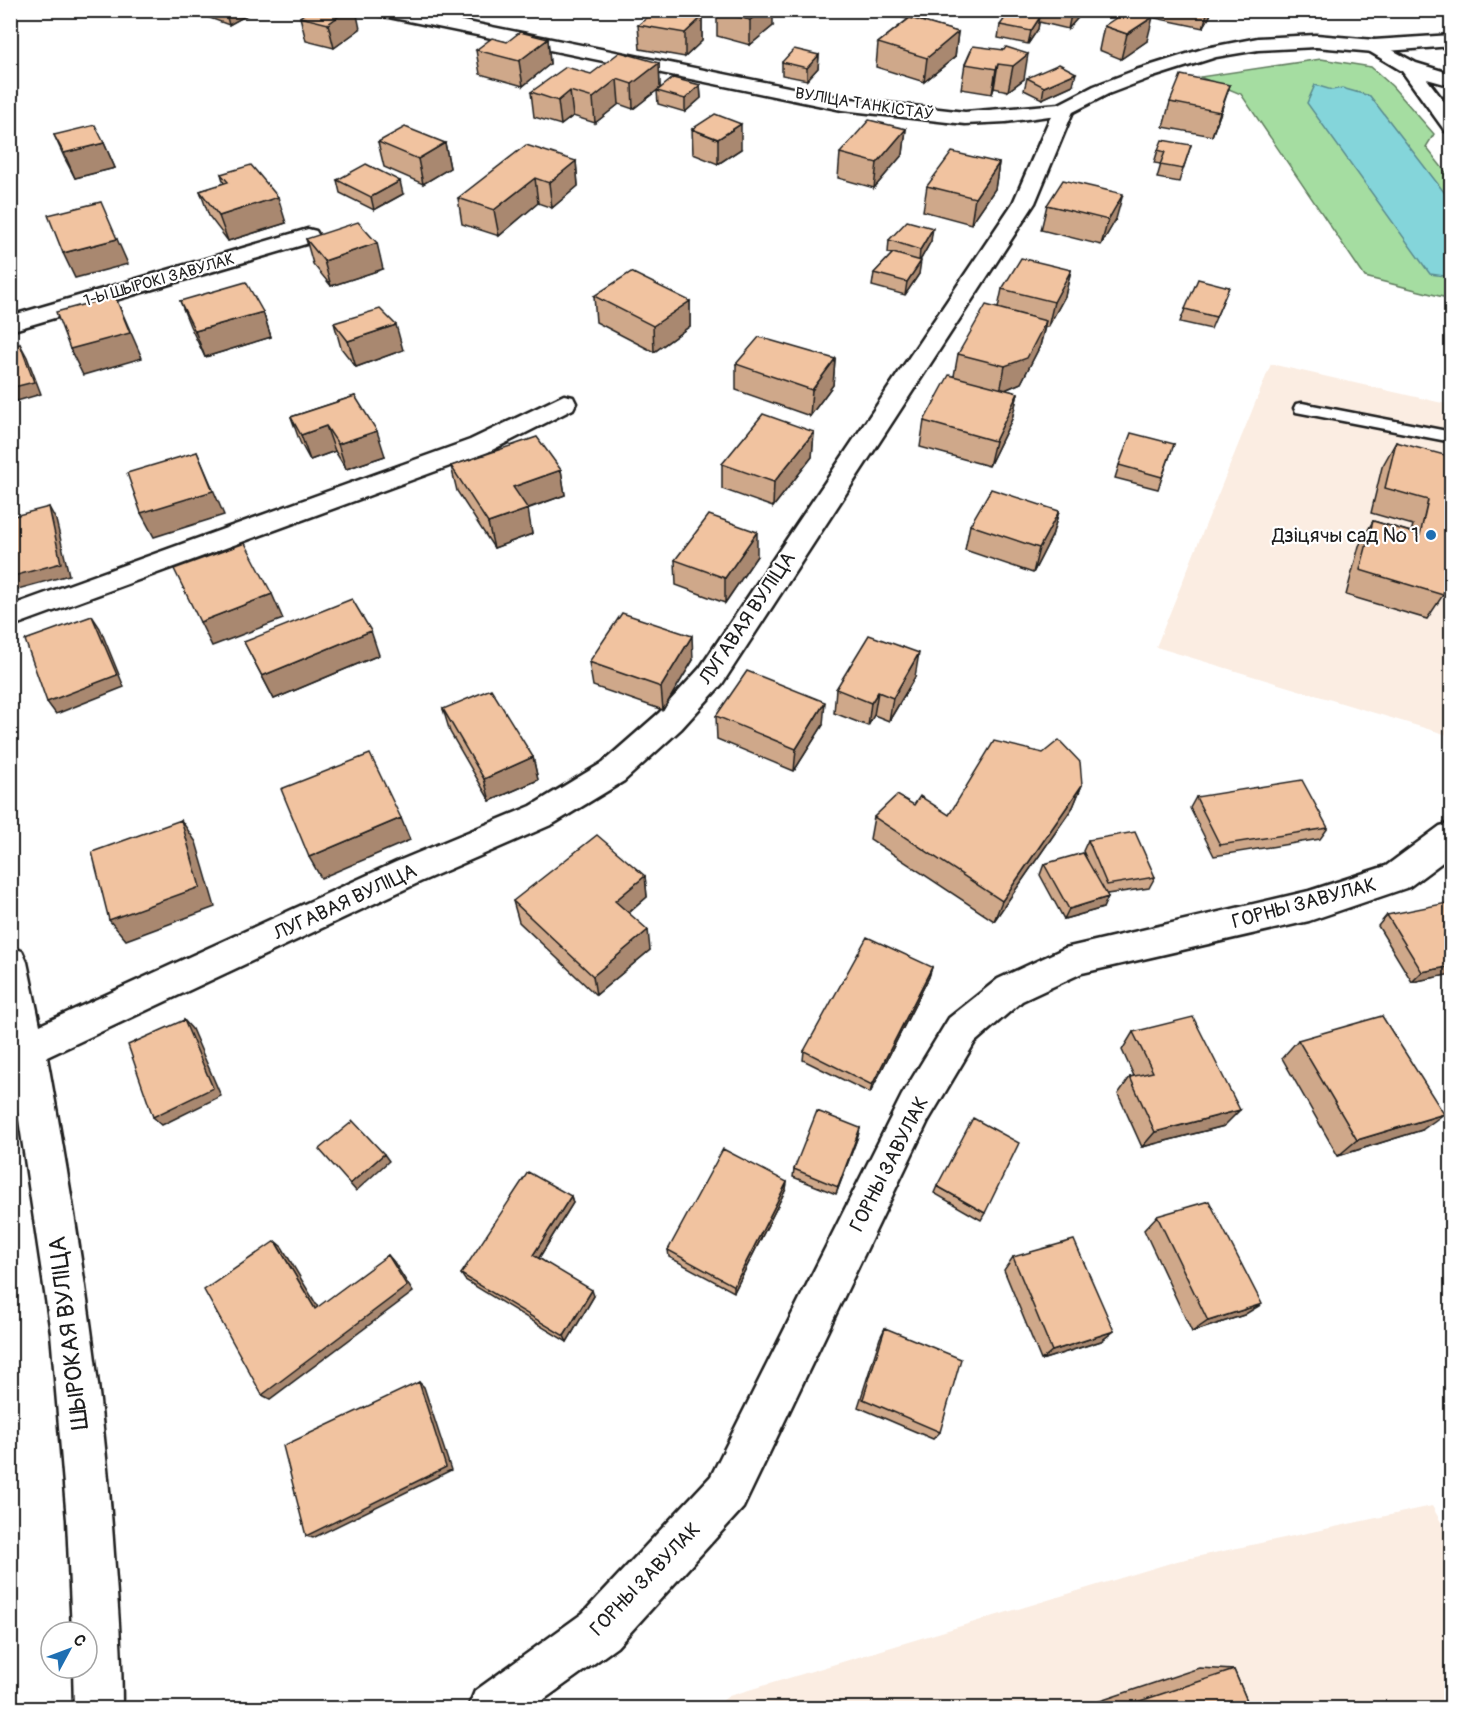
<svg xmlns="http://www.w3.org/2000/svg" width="1462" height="1719" font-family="Pangolin,sans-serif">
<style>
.built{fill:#fbede2}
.green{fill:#a5dda1;stroke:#607c5e;stroke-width:1.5}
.water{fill:#84d5da;stroke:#5a8b8e;stroke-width:1.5}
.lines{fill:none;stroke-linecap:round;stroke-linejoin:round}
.service-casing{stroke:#1c1c1c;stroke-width:5}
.minor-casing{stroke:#1c1c1c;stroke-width:5}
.tertiary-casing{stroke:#1c1c1c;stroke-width:5}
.service{fill:#fff;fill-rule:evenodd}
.minor{fill:#fff;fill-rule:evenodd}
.tertiary{fill:#fff;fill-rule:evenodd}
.wall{fill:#cfa88a;stroke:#1c1c1c;stroke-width:1.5}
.shaded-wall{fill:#a98870;stroke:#1c1c1c;stroke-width:1.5}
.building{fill:#f1c3a0;stroke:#1c1c1c;stroke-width:1.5}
.poi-dot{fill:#1f6fb2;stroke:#fff;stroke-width:2}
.labels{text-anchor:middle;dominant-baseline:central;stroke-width:4.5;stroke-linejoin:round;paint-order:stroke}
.far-street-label{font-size:16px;fill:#1c1c1c;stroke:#fff}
.poi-label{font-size:20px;fill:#1c1c1c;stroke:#fff;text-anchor:end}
.street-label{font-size:20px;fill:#1c1c1c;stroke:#fff}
.near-street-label{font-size:24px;fill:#1c1c1c;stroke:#fff}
</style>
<rect width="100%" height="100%" fill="#fff"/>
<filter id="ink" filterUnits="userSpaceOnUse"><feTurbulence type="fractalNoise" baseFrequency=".0167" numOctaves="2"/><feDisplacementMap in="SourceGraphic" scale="12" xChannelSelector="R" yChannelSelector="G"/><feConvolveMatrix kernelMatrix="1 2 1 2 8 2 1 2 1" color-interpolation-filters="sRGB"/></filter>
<g filter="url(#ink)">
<path class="built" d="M1271,364L1451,405V736L1156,647Z
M1432,1506L1451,1540V1708H712L729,1696L1177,1561Z"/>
<path class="green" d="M1321,59L1371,67L1392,86L1434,134L1426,147L1451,179V299L1365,277L1241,94L1200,77Z"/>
<path class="water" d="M1315,85L1332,90L1342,88L1370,96L1451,201V277L1430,274L1307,103Z"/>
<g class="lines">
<defs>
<path id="service" d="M1302,403L1452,432V442L1296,412L1294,408L1296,404Z"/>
<path id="minor" d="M1374,40L1416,63L1452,74V86L1427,79L1452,112V133L1445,131L1402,71L1367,50L1365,46Z
M1064,103L1074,109L1035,203L722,684L681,729L624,781L553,824L420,882L47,1057C77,1222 103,1387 114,1554C118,1605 122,1657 122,1708H74L73,1668H87V1632H72L67,1520L51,1333L10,1059V947L22,951L27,962L40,1025L396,862L531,806L602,763L659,713L700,668L1013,203L1054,109Z
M308,229L316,231L319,236L316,241L10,331V316Z
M564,395L573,397L576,403L573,409L488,452L10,627V606L470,440Z
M1452,823V855L1409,887L1309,921L1082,973L1022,1001L975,1042L928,1121L743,1508L617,1647L532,1708H468L475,1691L583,1613L711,1476L902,1095L949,1018L998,979L1065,948L1309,891L1386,866L1440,826Z"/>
<path id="tertiary" d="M370,10H408L842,98L965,112L1059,104L1094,86L1136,70L1206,48L1258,38L1316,35L1374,40L1452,35V46L1374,52L1316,47L1258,50L1216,57L1150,78L1108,94L1071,113L1006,122L965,124L842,110L379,15Z"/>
</defs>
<use href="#service" class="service-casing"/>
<use href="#minor" class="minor-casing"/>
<use href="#tertiary" class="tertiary-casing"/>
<use href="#service" class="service"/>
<use href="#minor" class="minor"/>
<use href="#tertiary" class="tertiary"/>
</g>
<path class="wall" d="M188,10H256L229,25Z
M897,10H937L923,22L958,32L955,57L924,82L876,67L878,43L908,19L896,16Z
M1029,10H1083V12L1068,29L1039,22L1038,29L1028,44L998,38L1000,25L1035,16V14L1028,12Z
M1157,10H1212L1210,16L1203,28L1155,18Z
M717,11L773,26L750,45L717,36Z
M300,17L360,29L334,48L306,41Z
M702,17V41L685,57L640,49L638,25Z
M1104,26L1147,41L1121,59L1099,50Z
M548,39L550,64L523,86L480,74L476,50L507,42Z
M1004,50L1024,79L1008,91L994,88L992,94L961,89L965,64Z
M819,55L818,68L807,80L782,75V62Z
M659,63L660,88L633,109L619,104L595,123L573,116L561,125L534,117L531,92L591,74Z
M1027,78L1073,85L1042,99L1024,90Z
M1452,81V101L1443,99Z
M700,85L701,98L685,112L658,104L657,91Z
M1170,102L1222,109L1212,136L1163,127Z
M692,129L741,149L718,164L693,154Z
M906,129L903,154L874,188L838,178L840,153Z
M54,135L104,143L115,168L75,178L65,159Z
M378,142L445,143L450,168L423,184L384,167Z
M1191,145L1179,182L1157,178L1161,164L1154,163L1158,150Z
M576,161L578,186L552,208L538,203L499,236L462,224L458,198Z
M999,163L995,189L971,224L923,211L927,186Z
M221,174L286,223L228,241L209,216L200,191L224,184Z
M337,180L403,194L374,210L340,193Z
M1047,205L1116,219L1101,245L1041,230Z
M306,239L383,269L331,286L313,264Z
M889,240L931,241L920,261L919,274L905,295L872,286L874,273L892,254L888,253Z
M1071,270L1065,296L1048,327H1045L1040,346L1021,383L1005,390L1018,393L1012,419L989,466L920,447L924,421L954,376L958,354L998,308L1002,289Z
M1229,287L1211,329L1180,322L1185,309Z
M594,296L690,301V326L654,352L596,322Z
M180,301L263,312L271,337L205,357L190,326Z
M334,323L403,350L356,367L341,348Z
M835,359L833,385L810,416L736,390V364Z
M355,396L385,456L346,469L335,451L310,460L300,442L291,417Z
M814,432L812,457L773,507L722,489V464Z
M1396,442L1447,489L1452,490V593L1444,590L1443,595L1427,619L1346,595L1359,546L1373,521L1411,532L1413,525L1371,513L1382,467Z
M1174,444L1158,489L1115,478L1119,465Z
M451,466L561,470L565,495L527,509L532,534L494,548L457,491Z
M1059,511L1052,536L1033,573L965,550L970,525Z
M757,556L725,603L676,585L675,560Z
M244,642L379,655L274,699Z
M693,660L663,710L593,686L589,662Z
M915,677L889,721L874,715L868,726L834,713L836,689Z
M443,709L533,757L538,780L490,801L450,732Z
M716,716L823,725L794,771L717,739Z
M1082,785L1073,807L994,921L870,839L874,817L914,805L949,815Z
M1196,797L1328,828L1320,839L1214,856L1190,808Z
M1088,840L1155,877L1149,888L1107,894L1103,908L1064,919L1040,875L1044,864L1088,862L1083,851Z
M645,876L647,897L629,913L650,950L596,995L519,922L513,901Z
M1452,910V974L1412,982L1378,926L1387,915Z
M932,967L929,977L870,1093L803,1060L804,1051Z
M1133,1032L1224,1126L1142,1147L1118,1094L1130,1077L1134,1076L1122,1050Z
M1298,1040L1422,1130L1338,1156L1282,1058Z
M860,1128L858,1136L836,1194L793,1177L794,1169Z
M787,1182L786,1189L734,1292L669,1257L668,1250Z
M937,1186L985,1213L981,1220L934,1193Z
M571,1196L573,1203L539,1258L594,1296L567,1342L465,1280L461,1274Z
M1157,1216L1244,1315L1192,1332L1144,1230Z
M1013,1257L1114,1331L1101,1341L1041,1360L1004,1270Z
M885,1328L940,1432L933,1439L858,1407L880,1338Z
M1199,1668L1234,1670L1250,1708H1079Z"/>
<path class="shaded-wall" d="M225,10H256L229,25Z
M347,10H356L360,29L334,48L328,24Z
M763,10H773V26L750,45V20Z
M923,10H937L922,23Z
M1072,10H1083V12L1068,29Z
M1208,10H1212L1210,16L1203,28Z
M702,17V41L685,57V33Z
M1040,17L1038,29L1028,44L1031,31Z
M1153,17L1147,41L1121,59L1127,34Z
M958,32L955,57L924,82L927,58Z
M548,39L550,64L523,86L519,61Z
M1028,54L1024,79L1008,91L1013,66Z
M819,55L818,68L807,80V68Z
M659,63L660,88L633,109L632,84Z
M998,64L994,88L992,94L996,69Z
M1076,73L1073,85L1042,99L1044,87Z
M617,79L619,104L595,123L593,98Z
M700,85L701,98L685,112V99Z
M1230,85L1222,109L1212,136L1220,112Z
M570,91L573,116L561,125L558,101Z
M741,124V149L718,164V139Z
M906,129L903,154L874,188L877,163Z
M104,143L115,168L75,178L64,153Z
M445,143L450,168L423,184L418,159Z
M576,161L578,186L552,208L549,183Z
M999,163L995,189L971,224L975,198Z
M10,175L15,186L10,187Z
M535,178L538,203L499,236L494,210Z
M400,181L403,194L374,210L371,197Z
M1123,194L1116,219L1101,245L1108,220Z
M278,197L286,223L228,241L219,216Z
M933,228L931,241L919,262L920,250Z
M117,239L128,264L75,278L63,253Z
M377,243L383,269L331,286L324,261Z
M921,261L919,274L905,295L907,282Z
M1071,270L1065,296L1048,327L1054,302Z
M10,284L17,300L10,302Z
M115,296L142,358L83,375L70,349Z
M690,301V326L654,352L653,326Z
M263,312L271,337L205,357L195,331Z
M1046,321L1040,346L1021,383L1000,392L1005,366Z
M396,325L403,350L356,367L348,341Z
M20,344L27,357L41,394L10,403V388Z
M835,359L833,385L810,416L812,390Z
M1018,393L1012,419L989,466L995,441Z
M326,426L335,451L310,460L301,435Z
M377,431L385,456L346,469L338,444Z
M814,432L812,457L773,507L774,482Z
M197,452L224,515L154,537L141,513Z
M561,470L565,495L517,512L513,487Z
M49,507L56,520L69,575L18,589L10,579V577Z
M528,509L532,534L494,548L488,523Z
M1059,511L1052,536L1033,573L1039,548Z
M757,532V556L725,603V578Z
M272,594L283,619L212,646L200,622Z
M92,616L100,628L124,687L56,714L47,702Z
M371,631L379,655L274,699L262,676Z
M692,636L693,660L663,710L661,687Z
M919,653L915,677L889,721L893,698Z
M878,692L874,715L868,726L871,703Z
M825,702L823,725L794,771L796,749Z
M533,757L538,780L490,801L484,779Z
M1082,785L1073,807L994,921L1002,901Z
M401,818L410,840L321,878L309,857Z
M181,820L196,842L215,907L126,940L109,920Z
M645,876L647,897L619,921L615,901Z
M1108,897L1103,908L1064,919L1069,909Z
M648,930L650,950L596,995L593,976Z
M1452,966V974L1412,982L1422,972Z
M932,967L929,977L870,1093L872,1085Z
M184,1020L192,1029L221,1096L162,1125L153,1117Z
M1240,1110L1224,1126L1142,1147L1155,1132Z
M1444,1114L1422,1130L1338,1156L1357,1140Z
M860,1128L858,1136L836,1194L838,1187Z
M384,1154L389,1161L356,1191L350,1184Z
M787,1182L786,1189L734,1292V1286Z
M571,1196L573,1203L537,1261L533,1255Z
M275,1241L282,1247L322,1314L315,1309Z
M388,1255L394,1262L413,1292L270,1399L262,1395Z
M592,1290L594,1296L567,1342L564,1336Z
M1262,1304L1244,1315L1192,1332L1208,1321Z
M1114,1331L1101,1341L1041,1360L1052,1351Z
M419,1382L424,1387L451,1470L313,1538L306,1536Z"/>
<path class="building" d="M309,10H347L328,24L300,17Z
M657,10H677L702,17L685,33L638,25Z
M718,10H763L750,20L717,11Z
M1128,10H1133L1153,17L1127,34L1104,26Z
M1010,11L1040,17L1031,31L1000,25Z
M910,18L958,32L927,58L878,43Z
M520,32L548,39L519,61L476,50L492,38L507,42Z
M973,46L1004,50L1006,47L1028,54L1013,66L998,64L996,69L965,64Z
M794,49L819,55L807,68L782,62Z
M620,52L659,63L632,84L617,79L593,98L570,91L558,101L531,92L566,67L591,74Z
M1059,64L1076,73L1044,87L1027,78Z
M1181,75L1230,85L1220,112L1170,102Z
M673,78L700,85L685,99L657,91Z
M715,114L741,124L718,139L692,129Z
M869,120L906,129L877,163L840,153Z
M95,125L104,143L64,153L54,135Z
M405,127L445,143L418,159L378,142Z
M1162,140L1191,145L1183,169L1160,165L1165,152L1158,150Z
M526,145L576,161L549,183L535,178L494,210L458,198Z
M952,152L999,163L975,198L927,186Z
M366,164L400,181L371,197L337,180Z
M251,165L278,197L219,216L200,191L228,182L221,174Z
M1063,180L1123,194L1108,220L1047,205Z
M101,202L117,239L63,253L48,215Z
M907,221L933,228L920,250L889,240Z
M358,222L377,243L324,261L306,239Z
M893,253L921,261L907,282L874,273Z
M1021,258L1071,270L1054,302L1002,289Z
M631,272L690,301L653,326L594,296Z
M1198,279L1229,287L1216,317L1185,309Z
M246,282L263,312L195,331L180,301Z
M115,296L130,333L70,349L56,312Z
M986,305L1046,321L1027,358L1005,366L958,354Z
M380,309L396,325L348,341L334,323Z
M759,337L835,359L812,390L736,364Z
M20,344L34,382L10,388V346Z
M949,375L1018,393L995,441L924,421Z
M355,396L377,431L338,444L326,426L301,435L291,417Z
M763,414L814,432L774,482L722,464Z
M1131,433L1174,444L1162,477L1119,465Z
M537,437L561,470L513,487L528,509L488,523L451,466Z
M1396,442L1452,457V469L1447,489L1452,490V563H1449L1443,595L1360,570L1373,521L1420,535L1428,500L1385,488Z
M197,452L213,491L141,513L127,473Z
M991,489L1059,511L1039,548L970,525Z
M49,507L61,563L10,577V517Z
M709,515L757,532L725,578L675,560Z
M245,543L272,594L200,622L174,569Z
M352,599L371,631L262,676L244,642Z
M622,613L692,636L661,687L589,662Z
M92,616L117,675L47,702L25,640Z
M869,635L919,653L893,698L878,692L871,703L836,689Z
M747,671L825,702L796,749L716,716Z
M491,689L533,757L484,779L443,709Z
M1059,740L1080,762L1082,785L1002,901L874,817L897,795L914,805L920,796L949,815L994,741L1043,753Z
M370,754L401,818L309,857L281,789Z
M1302,780L1328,828L1220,845L1196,797Z
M181,820L200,887L109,920L92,852Z
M1135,832L1155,877L1107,885L1088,840Z
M597,835L645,876L615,901L648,930L593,976L513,901Z
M1083,853L1108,897L1069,909L1044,864Z
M1447,903L1452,910V966L1422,972L1387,915Z
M867,937L932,967L872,1085L804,1051Z
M1382,1016L1444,1114L1357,1140L1298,1040Z
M1193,1017L1240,1110L1155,1132L1130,1077L1153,1072L1133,1032Z
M184,1020L213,1088L153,1117L128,1045Z
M817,1111L860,1128L838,1187L794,1169Z
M973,1118L1019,1143L985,1213L937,1186Z
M353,1121L384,1154L350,1184L319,1149Z
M723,1149L787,1182L734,1286L668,1250Z
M528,1172L571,1196L533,1255L592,1290L564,1336L461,1274Z
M1209,1201L1262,1304L1208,1321L1157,1216Z
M1074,1240L1114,1331L1052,1351L1013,1257Z
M275,1241L315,1309L388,1255L407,1286L262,1395L204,1290Z
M885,1328L961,1359L940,1432L863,1399Z
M419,1382L446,1467L306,1536L283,1446Z
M1234,1670L1250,1708H1119Z"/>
</g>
<circle class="poi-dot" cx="1431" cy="535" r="6"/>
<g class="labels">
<g class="far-street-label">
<text transform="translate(864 104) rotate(9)">ВУЛІЦА ТАНКІСТАЎ</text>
<text transform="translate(159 280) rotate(-16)">1-Ы ШЫРОКІ ЗАВУЛАК</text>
</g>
<g class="poi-label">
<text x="1419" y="535">Дзіцячы сад № 1</text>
</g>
<g class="street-label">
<text transform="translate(747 618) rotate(-56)">ЛУГАВАЯ ВУЛІЦА</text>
<text transform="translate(345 902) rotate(-25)">ЛУГАВАЯ ВУЛІЦА</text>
<text transform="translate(1304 903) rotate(-15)">ГОРНЫ ЗАВУЛАК</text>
<text transform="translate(889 1164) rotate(-63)">ГОРНЫ ЗАВУЛАК</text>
<text transform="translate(645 1579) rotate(-46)">ГОРНЫ ЗАВУЛАК</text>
</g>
<g class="near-street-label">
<text transform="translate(69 1333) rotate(-97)">ШЫРОКАЯ ВУЛІЦА</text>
</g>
</g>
<rect width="1462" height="1719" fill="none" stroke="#fff" stroke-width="36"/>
<rect x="18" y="18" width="1426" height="1683" fill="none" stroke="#1c1c1c" stroke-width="2" filter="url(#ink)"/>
<g transform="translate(69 1650) rotate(49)"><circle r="28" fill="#ffffff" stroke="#a4a4a4" stroke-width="1.5"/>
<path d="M0-4.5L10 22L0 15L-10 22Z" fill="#1f6fb2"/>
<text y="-9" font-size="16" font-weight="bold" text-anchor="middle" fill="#1c1c1c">С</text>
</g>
</svg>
